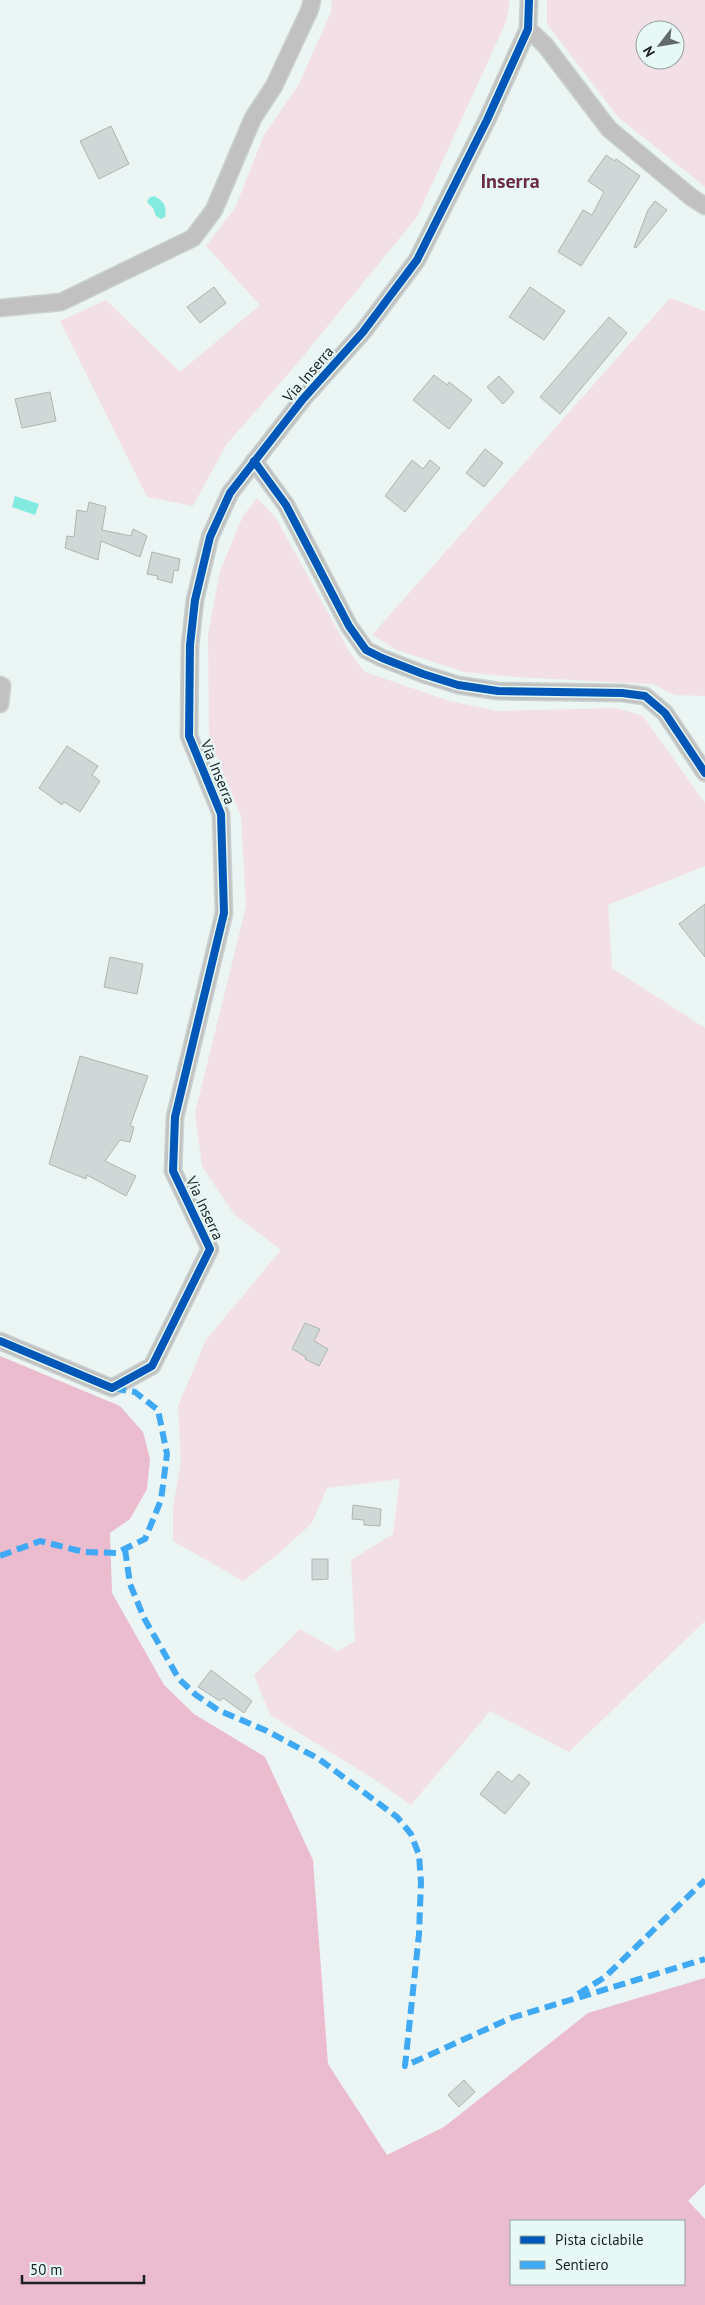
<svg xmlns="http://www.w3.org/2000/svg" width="705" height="2305" font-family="'PT Sans',sans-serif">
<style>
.green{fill:#f3e0e7;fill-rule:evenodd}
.forest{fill:#ebbbce;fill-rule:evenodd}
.water{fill:#83eadf}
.building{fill:#d0d7d6;stroke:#adb5b3}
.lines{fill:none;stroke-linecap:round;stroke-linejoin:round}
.street-casing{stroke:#cad2d0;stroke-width:19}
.street{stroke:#c2c1c2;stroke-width:16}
.quiet{stroke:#3fa9f5;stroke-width:6;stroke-dasharray:12 6;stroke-linecap:butt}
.cycleway-casing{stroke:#e7f9f6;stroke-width:11}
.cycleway{stroke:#0057b8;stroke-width:8}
.labels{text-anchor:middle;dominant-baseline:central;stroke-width:4;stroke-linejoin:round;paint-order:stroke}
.street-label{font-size:15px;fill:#1a2120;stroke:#e7f9f6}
.district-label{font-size:20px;font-weight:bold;fill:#6d2a47;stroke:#e7f9f6}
</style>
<rect width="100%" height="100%" fill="#ebf5f3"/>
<path class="green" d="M332,0H510L506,22L417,217L295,366L226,445L193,506L147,497L60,321L106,300L180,372L260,305L206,246L236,206L264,135L299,84L331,12Z
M547,0H705V187L618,117L547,24ZM645,30H675V60H645Z
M670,298L705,311V696L675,695L652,684L514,677L464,672L397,650L372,635Z
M257,498L276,518L350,653L365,672L450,701L496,711L616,708L643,716L705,803V866L608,905L612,968L705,1028V1621L569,1752L490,1711L411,1805L374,1779L270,1715L254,1675L300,1629L338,1651L355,1641L351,1560L393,1534L400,1479L327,1488L312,1523L277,1555L243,1581L173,1541V1507L181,1461L178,1406L206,1340L281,1250L234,1214L202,1166L195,1113L246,906L241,816L209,738L208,634L220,571L243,516Z"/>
<path class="forest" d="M0,1356L120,1406L143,1432L150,1459L147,1489L130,1519L110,1533L112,1593L164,1685L194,1714L265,1757L313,1860L328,2064L387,2155L444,2127L588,2013L705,1978V2184L688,2201L705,2219V2305H0ZM511,2221H684V2284H511Z"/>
<path class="water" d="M154,196C164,201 167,206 165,217L161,219L156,216L153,208L147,202L149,198Z
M15,496L39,504L35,515L12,507Z"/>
<path class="building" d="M111,126L129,164L99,179L80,141Z
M606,155L615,161L616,159L640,176L581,266L558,252L583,210L592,215L604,192L588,181Z
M655,201L667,210L636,248L634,247L648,210Z
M214,287L226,303L200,323L187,307Z
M530,287L565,311L544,340L509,317Z
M609,317L627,333L560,414L540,397Z
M434,375L447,385L449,382L472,400L449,429L413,400Z
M499,376L514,392L503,404L487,387Z
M50,392L56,421L22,428L15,399Z
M485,449L503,463L484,487L466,473Z
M412,460L423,469L430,460L440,468L405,512L385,496Z
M89,502L106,507L102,530L131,536L133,529L147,536L140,557L101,541L98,560L65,548L67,536L74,537L77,510L87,512Z
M152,552L180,559L178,571L174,570L172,583L157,579L158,576L147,574Z
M67,746L98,766L92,775L100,781L80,812L64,802L62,805L39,788Z
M705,904V957L679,924Z
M110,957L143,964L137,994L104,987Z
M80,1056L148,1076L130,1126L134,1127L130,1142L120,1140L105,1161L136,1176L126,1196L87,1175L86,1179L49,1164Z
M305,1323L320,1329L314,1341L328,1349L319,1366L305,1359L306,1357L292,1349Z
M353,1505L381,1509L380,1526L364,1525V1520L352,1519Z
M312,1559H328V1579L312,1580Z
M211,1670L252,1701L244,1713L223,1698L220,1701L198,1687Z
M498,1771L512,1782L519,1774L530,1783L505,1814L480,1794Z
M464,2080L475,2092L459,2107L448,2095Z"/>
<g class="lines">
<defs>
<path id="street" d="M528,29L545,45L609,129L691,197L705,206
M0,308L61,302L193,238L214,210L253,118L274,86L310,9L312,0
M254,461L286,505L349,626L366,650L382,658L423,674L458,685L498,691L622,693L645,696L665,713L705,773
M0,685L2,686L0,704
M0,1341L112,1388L152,1366L210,1249L173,1171L175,1117L224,913L221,814L189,736L190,645L195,600L210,537L230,493L303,399L363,332L417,260L487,120L528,29L529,0"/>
</defs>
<use href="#street" class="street-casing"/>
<use href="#street" class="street"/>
<path class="quiet" d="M125,1549L130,1584L144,1618L179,1679L196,1695L218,1710L267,1731L319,1759L397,1817L411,1834L419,1855L421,1882L419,1934L405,2066L511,2018L705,1959
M0,1556L40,1541L84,1552L116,1553L145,1539L161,1500L167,1454L158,1410L135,1392L112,1388
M578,1994L605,1977L705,1880"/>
<defs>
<path id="cycleway" d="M254,461L286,505L349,626L366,650L382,658L423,674L458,685L498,691L622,693L645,696L665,713L705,773
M0,1341L112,1388L152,1366L210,1249L173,1171L175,1117L224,913L221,814L189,736L190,645L195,600L210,537L230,493L303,399L363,332L417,260L487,120L528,29L529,0"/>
</defs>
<use href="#cycleway" class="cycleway-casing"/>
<use href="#cycleway" class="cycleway"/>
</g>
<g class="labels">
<g class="street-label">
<text transform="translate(308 374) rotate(-49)">Via Inserra</text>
<text transform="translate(218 772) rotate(68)">Via Inserra</text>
<text transform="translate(205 1208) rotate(65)">Via Inserra</text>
</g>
<g class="district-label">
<text x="510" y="181">Inserra</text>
</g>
</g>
<rect x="510" y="2220" width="175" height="65" fill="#e7f9f6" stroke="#95a3a0"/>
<rect x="520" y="2236" width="25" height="8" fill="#0057b8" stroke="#95a3a0"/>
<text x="555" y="2245" font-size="15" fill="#1a2120">Pista ciclabile</text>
<rect x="520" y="2261" width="25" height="8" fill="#3fa9f5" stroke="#95a3a0"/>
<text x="555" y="2270" font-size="15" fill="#1a2120">Sentiero</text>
<g transform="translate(660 45) rotate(239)"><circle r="24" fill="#e7f9f6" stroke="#95a3a0"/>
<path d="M0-4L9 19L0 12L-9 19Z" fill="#636b6a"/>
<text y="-8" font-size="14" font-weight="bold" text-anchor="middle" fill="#1a2120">N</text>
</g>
<path d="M22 2275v8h122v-8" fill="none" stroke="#1a2120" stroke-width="2.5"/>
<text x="30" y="2275" font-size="15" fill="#1a2120" stroke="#e7f9f6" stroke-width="4" paint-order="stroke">50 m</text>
</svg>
